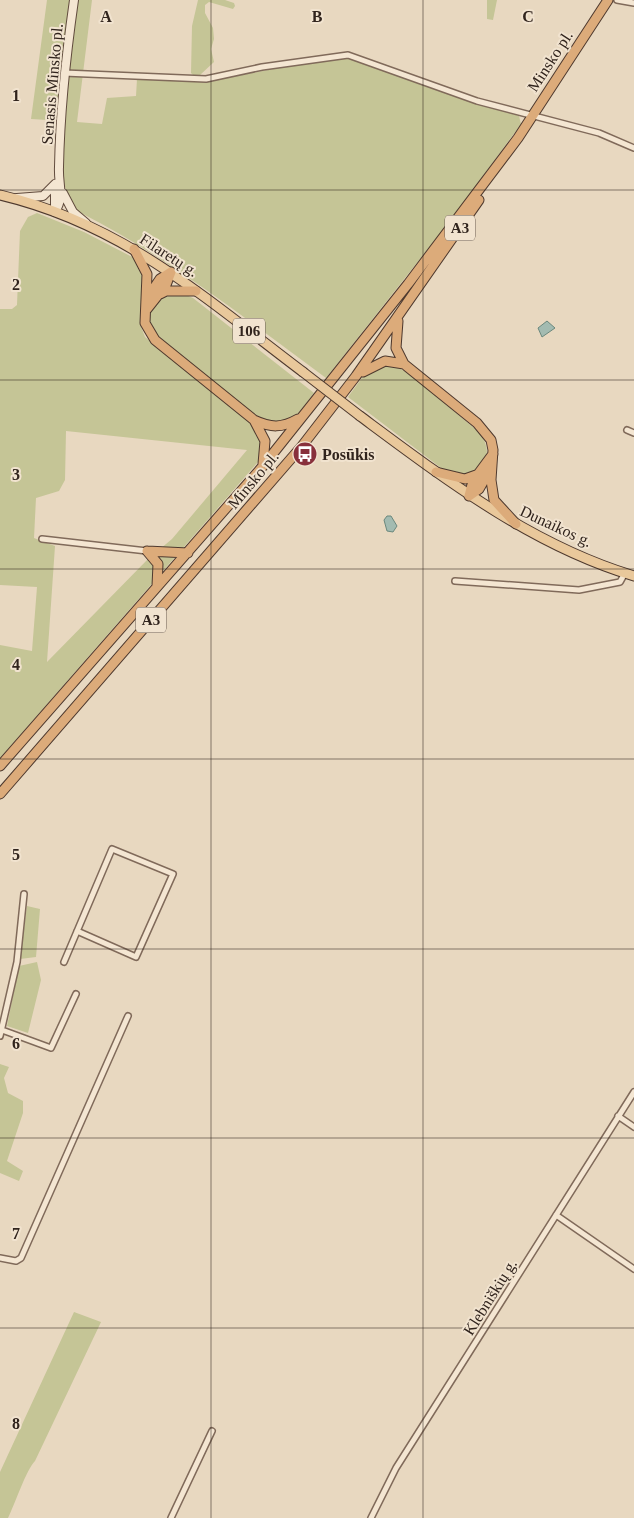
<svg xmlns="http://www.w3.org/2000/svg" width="634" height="1518" font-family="Georgia,serif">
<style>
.green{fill:#c5c596;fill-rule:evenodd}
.water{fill:#a3bbb1;stroke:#6b887d}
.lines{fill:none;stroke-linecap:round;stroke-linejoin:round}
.minor-casing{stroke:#806a5a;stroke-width:8}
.secondary-casing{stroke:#614b3d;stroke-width:10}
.primary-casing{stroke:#4e392e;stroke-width:11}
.trunk-casing{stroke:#4e392e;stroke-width:11}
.minor{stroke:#f4e6d2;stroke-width:5}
.secondary{stroke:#f4e6d2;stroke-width:8}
.primary{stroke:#e9c89b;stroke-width:9}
.trunk{stroke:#dcab7a;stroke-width:9}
.primary-bridge-casing{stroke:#4e392e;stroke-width:11;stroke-linecap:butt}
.primary-bridge{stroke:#e9c89b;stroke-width:9}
.grid{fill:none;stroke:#31241d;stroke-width:1;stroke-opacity:0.55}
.labels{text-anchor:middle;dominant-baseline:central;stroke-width:4;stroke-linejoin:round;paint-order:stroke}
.shield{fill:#f1e3cf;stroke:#6b5d52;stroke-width:1}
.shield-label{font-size:15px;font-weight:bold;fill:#31241d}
.street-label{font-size:16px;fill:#31241d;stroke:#f1e3cf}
.poi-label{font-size:16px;font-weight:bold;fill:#31241d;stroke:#f1e3cf;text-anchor:start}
.grid-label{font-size:16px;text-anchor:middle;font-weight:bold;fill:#31241d;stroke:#f1e3cf;stroke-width:4;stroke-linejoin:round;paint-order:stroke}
</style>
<rect width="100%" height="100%" fill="#e8d8c0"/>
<path class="green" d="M47,0H92L77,122L102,124L107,98L136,96L137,79L212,81L329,58L351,57L459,97L519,116L521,124L450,221L326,378C246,319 168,257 79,212C56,192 64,149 64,121L31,119Z
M198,0H225L234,3L235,6L233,9L209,2L205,5V13L213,28L214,39L211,49L214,62L200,75H193L191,73L192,26Z
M487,0H497L493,20L487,19Z
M37,213L84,232L136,259L144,275L140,324L145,337L255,427L262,439L258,462L0,758V645L32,651L37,587L0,585V309H12L17,305L20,231L28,217ZM66,431L247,450L172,539L148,559L47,662L55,546L34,538L36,498L59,491L65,480Z
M163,295H186L193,298L314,393L297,415L284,423L260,420L157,335L150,321V309Z
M381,365L394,366L407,372L480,433C493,452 487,467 467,477L445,471L348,397L364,375Z
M27,906L40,909L36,957L20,959Z
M37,962L41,980L28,1033L7,1026L19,966Z
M0,1064L9,1067L4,1078L8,1093L23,1101V1113L7,1161L23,1171L19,1181L0,1173Z
M74,1312L101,1322L35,1461C26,1470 15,1504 8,1518H0V1472Z"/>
<path class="water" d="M547,321L555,328L542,337L538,328Z
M387,516H391L397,526L393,532L387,531L384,520Z"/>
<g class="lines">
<defs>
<path id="minor" d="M617,0L634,3
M64,73L206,79L262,67L348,55L477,101L599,133L634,148
M627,430L634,433
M42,539L147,551
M455,581L579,590L620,582L625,573
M64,962L112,849L173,874L136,957L77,931
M2,1030L51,1048L76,994
M0,1036L17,962L24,894
M618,1116L634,1127
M556,1215L634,1269
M0,1258L16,1261L21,1258L128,1016
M171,1518L212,1431
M371,1518L396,1468L634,1092"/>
<path id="secondary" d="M55,186V212
M63,193L73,212L86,223
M17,198L43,196L55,184
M55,212C65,196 58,185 59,167C60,111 66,56 74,0"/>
<path id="primary" d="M0,195C123,224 205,298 303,372
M360,416C445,479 531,545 634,576"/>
<path id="trunk" d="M134,249L147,274L145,323L155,340L254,420C271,428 282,428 298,419
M160,294L166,291H196
M148,297L160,279L171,272
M147,309L166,285L171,272
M398,321L396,348L404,364L477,423L491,440L493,450L491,480L494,500L516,524
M363,372L385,361L404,364
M254,420L265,441L263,464
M436,472L465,479L479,474
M469,496L473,481L493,454
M469,496L479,489L491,468
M147,551L158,564L157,586
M147,551L188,553
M0,766L263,466L408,284L518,138L608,0
M0,794L302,446L356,376L479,200"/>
</defs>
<use href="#minor" class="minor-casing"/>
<use href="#secondary" class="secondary-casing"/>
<use href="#primary" class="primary-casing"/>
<use href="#trunk" class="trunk-casing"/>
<use href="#minor" class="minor"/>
<use href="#secondary" class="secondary"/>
<use href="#primary" class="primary"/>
<use href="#trunk" class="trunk"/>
<defs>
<path id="primary-bridge" d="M303,372L360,416"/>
</defs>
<use href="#primary-bridge" class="primary-bridge-casing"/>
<use href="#primary-bridge" class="primary-bridge"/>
</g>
<path class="grid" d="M211,0V1518M423,0V1518M0,190H634M0,380H634M0,569H634M0,759H634M0,949H634M0,1138H634M0,1328H634"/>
<defs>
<symbol id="bus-disc" viewBox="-11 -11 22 22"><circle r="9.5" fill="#88303b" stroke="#f1e3cf"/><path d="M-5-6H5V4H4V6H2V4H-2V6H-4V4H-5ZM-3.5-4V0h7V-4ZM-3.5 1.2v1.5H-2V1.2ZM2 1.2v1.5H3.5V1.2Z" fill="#fff"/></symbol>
</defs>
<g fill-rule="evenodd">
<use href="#bus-disc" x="291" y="440" width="28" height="28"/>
</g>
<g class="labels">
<g class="shield">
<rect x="445" y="215.5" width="30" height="25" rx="4"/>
<rect x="233" y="318.5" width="32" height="25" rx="4"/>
<rect x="136" y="607.5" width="30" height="25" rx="4"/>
</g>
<g class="shield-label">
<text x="460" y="228">A3</text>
<text x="249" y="331">106</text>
<text x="151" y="620">A3</text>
</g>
<g class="street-label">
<text transform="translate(550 61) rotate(-57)">Minsko pl.</text>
<text transform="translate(52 84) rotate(-85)">Senasis Minsko pl.</text>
<text transform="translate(169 255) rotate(33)">Filaretų g.</text>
<text transform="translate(253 480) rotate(-50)">Minsko pl.</text>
<text transform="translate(556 526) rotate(25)">Dunaikos g.</text>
<text transform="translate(490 1297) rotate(-58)">Klebniškių g.</text>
</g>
<g class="poi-label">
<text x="322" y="454">Posūkis</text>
</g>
</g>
<g class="grid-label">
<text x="106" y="22">A</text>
<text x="317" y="22">B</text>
<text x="528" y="22">C</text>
<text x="16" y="101">1</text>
<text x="16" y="290">2</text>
<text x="16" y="480">3</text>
<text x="16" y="670">4</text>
<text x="16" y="860">5</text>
<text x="16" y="1049">6</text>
<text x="16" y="1239">7</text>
<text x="16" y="1429">8</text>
</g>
</svg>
